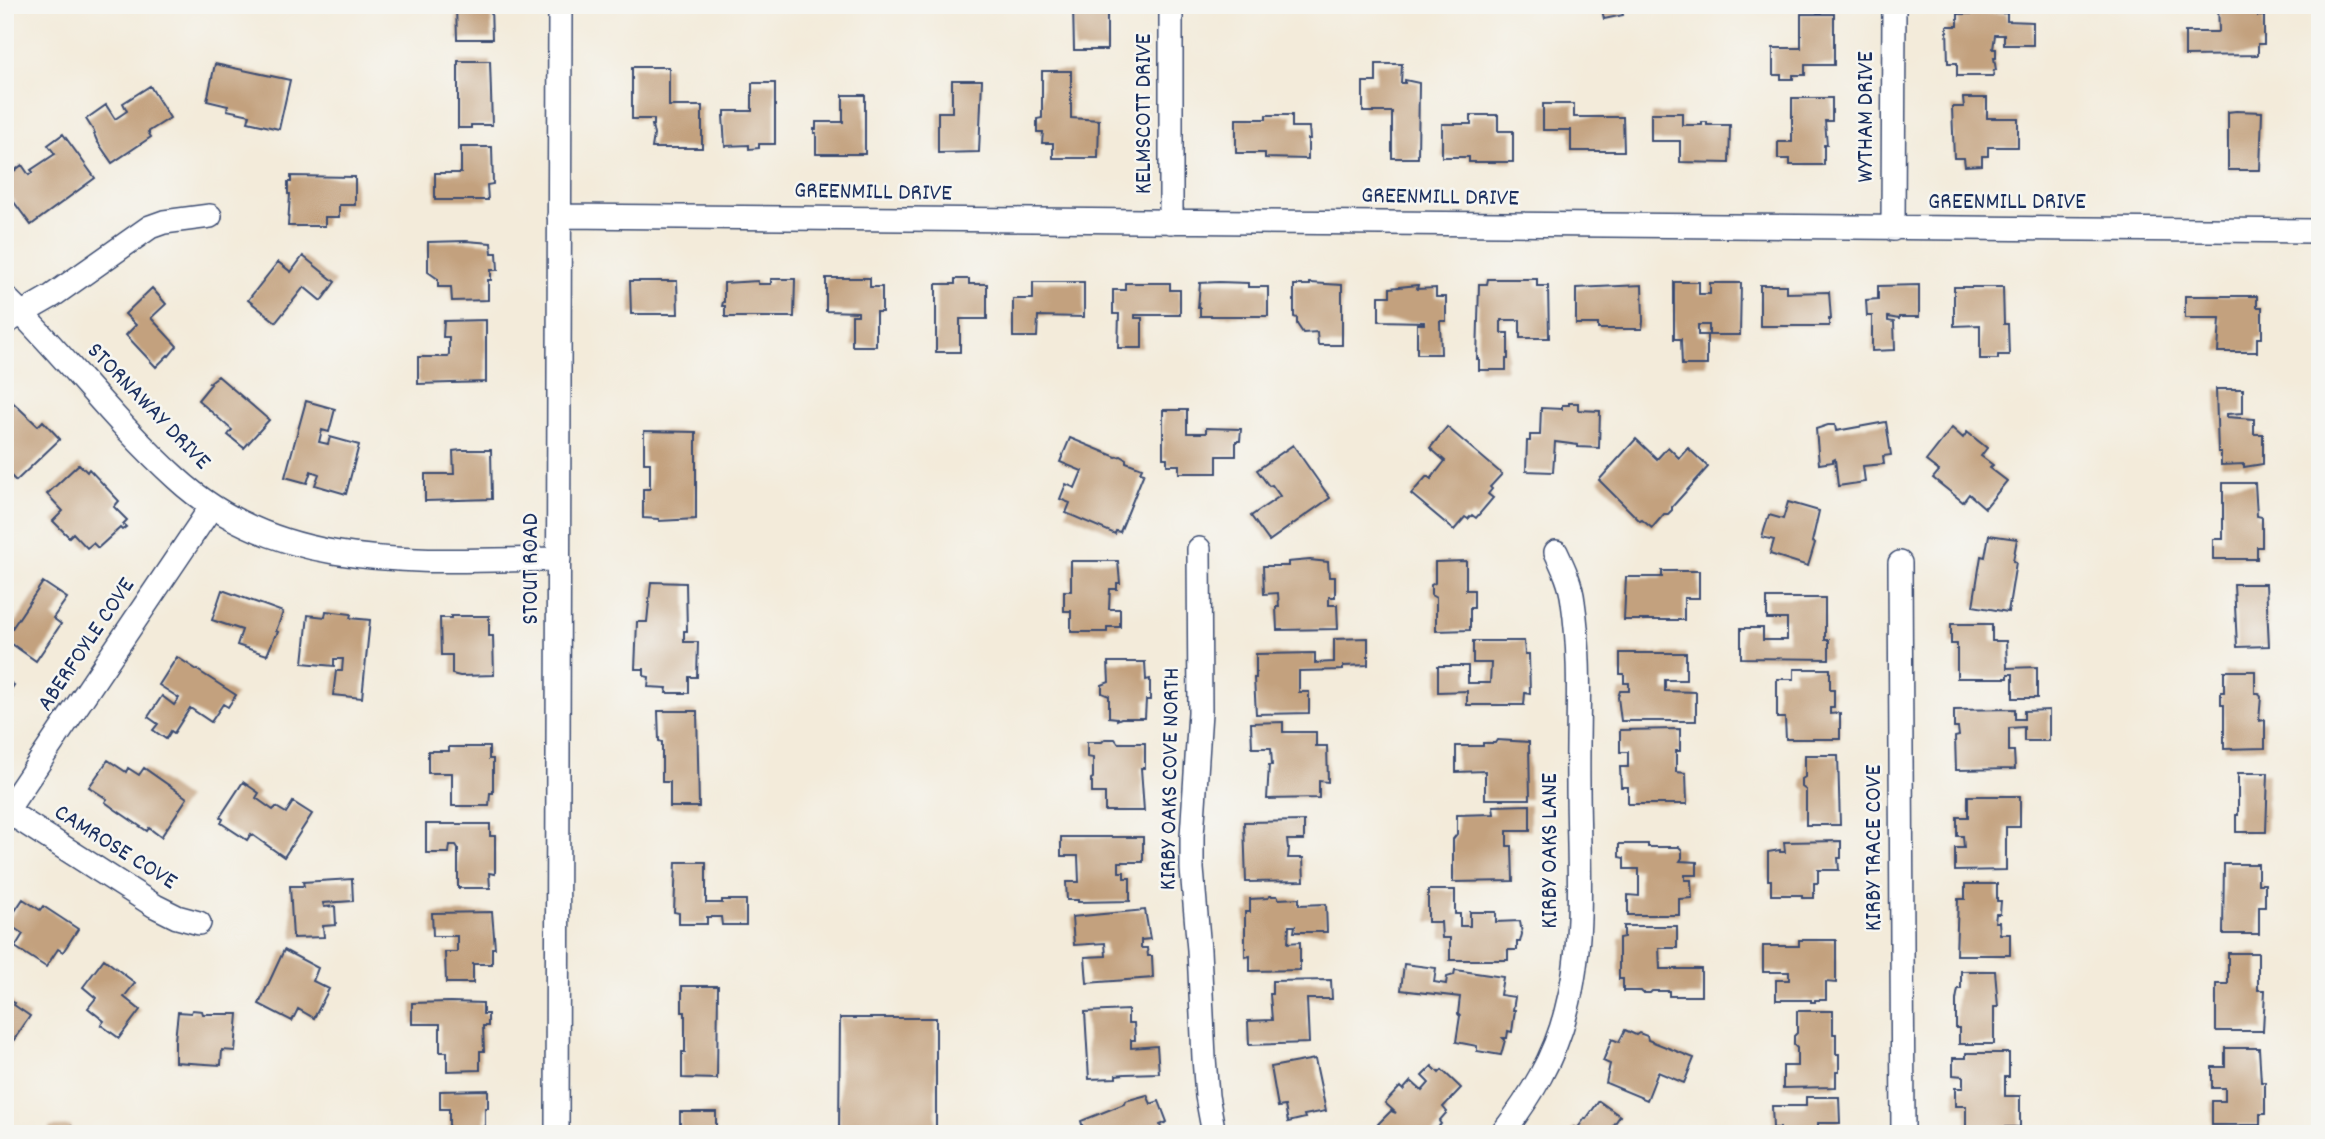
<svg xmlns="http://www.w3.org/2000/svg" width="2325" height="1139" font-family="Dekko,sans-serif">
<style>
.building{fill:#c3a17e}
.lines{fill:none;stroke-linecap:round;stroke-linejoin:round}
.minor-casing{stroke:#3b4b71;stroke-width:26}
.minor{stroke:#fff;stroke-width:23}
.labels{text-anchor:middle;dominant-baseline:central;stroke-width:5;stroke-linejoin:round;paint-order:stroke}
.street-label{font-size:24px;fill:#1b2f5e;stroke:#f6f6f2}
</style>
<rect width="100%" height="100%" fill="#f6f6f2"/>
<filter id="ink" filterUnits="userSpaceOnUse"><feTurbulence type="fractalNoise" baseFrequency=".0143" numOctaves="2"/><feDisplacementMap in="SourceGraphic" scale="14" xChannelSelector="R" yChannelSelector="G"/><feConvolveMatrix kernelMatrix="1 2 1 2 8 2 1 2 1" color-interpolation-filters="sRGB"/></filter>
<filter id="wash" filterUnits="userSpaceOnUse"><feTurbulence type="fractalNoise" baseFrequency=".00686" numOctaves="4" result="noise"/><feDisplacementMap in="SourceGraphic" scale="28" xChannelSelector="R" yChannelSelector="G"/><feGaussianBlur stdDeviation="1.57" result="paint"/><feColorMatrix in="noise" values="0 0 0 0 0 0 0 0 0 0 0 0 0 0 0 0 0 1.4 0 .05"/><feComposite in="paint" operator="in"/></filter>
<g filter="url(#wash)">
<rect width="100%" height="100%" fill="#f3ebda"/>
<g id="blocks">
<path class="building" d="M456,5H491L492,39H457Z
M1073,5H1114V11H1107V50H1074Z
M1227,5H1258V9L1227,10Z
M1601,5H1621L1623,15L1604,19Z
M2218,5H2258V16H2264V44H2258V55L2185,56V32H2217L2219,30Z
M2007,13V21L2033,22V45H2004V35H1995L1993,49H1996V58H1994L1996,70H1994L1993,76H1957V63H1948L1947,26H1958V14Z
M1801,14H1834V65H1805V75H1793V79H1781V75H1773V48H1801Z
M458,61H490L492,125H471V128H458Z
M215,64L290,80L279,129L248,122L250,115L227,110L228,106L207,101Z
M1376,64H1402L1401,83H1405V80L1419,83L1418,158H1392V112H1363V82H1376Z
M632,67H669V106H702V148H652L654,135L652,125H654V119H632Z
M1042,71H1071V118L1099,120L1098,158H1053V143H1042L1043,132H1037V119L1042,118Z
M952,80H982L979,152L938,153V112H952Z
M752,83H775V144H759V148L749,149V145L725,146L723,116H725V111H752Z
M150,86L170,118L148,132L151,137L112,163L97,141L94,134L95,133L86,119L106,105L115,119L127,111L123,103Z
M843,95H865V154H816V133H814V129H816V122H843Z
M1792,98H1832V121H1825L1827,145H1824V165H1790V159H1778V142H1792Z
M1963,98H1987V118H2018V147H1988V156H1982V165L1965,166L1964,158H1954L1952,107H1964Z
M1543,104H1574V117H1623L1624,151H1571V130H1543Z
M2236,111L2262,112L2260,170H2228V112Z
M1651,113H1682V125H1702V122H1707V125H1730L1729,163L1680,162V141H1651Z
M1266,115H1292V127H1309L1310,139H1308V159L1265,158V153H1236V119H1266Z
M1471,115H1498V131H1513V162H1469V157H1442V124H1471Z
M63,134L95,178L31,225L5,190V178L22,165L29,175L33,172L31,170L55,154L48,145Z
M461,147H492L493,184L487,185L488,200H435V173H461Z
M291,176L355,177V205H339V217H325V226H288L290,194H288V182H291Z
M466,241L491,243L492,253H497L498,270H491V280H488V300L452,301L451,287H438V279L428,272V242Z
M303,256L335,282L321,301L304,287L276,322L248,300L278,262L291,272Z
M826,278H870V287H882V312H876V346H852V315H858V312L826,311Z
M771,279H795L794,317H725V306H722L723,302H724V283L758,281V284H771Z
M955,279H969V284H987V319H960V352H936V284H955Z
M1488,279H1537V286H1548L1549,338H1520V320H1501V333H1508V359H1506V370H1479V359H1477L1479,284H1487Z
M630,281H677L678,314H631Z
M1033,282H1084V317L1038,316L1037,337H1013V299H1033Z
M1219,282L1248,283V287H1268V316H1200V308H1198L1200,283Z
M1674,282H1699V294H1710V283H1741L1740,335H1709V325H1698V335H1707V365H1682L1681,339H1674Z
M1125,283H1170V290H1180V315H1135V318H1142V348H1118L1119,314H1113V290H1125Z
M1310,283L1342,285V345H1318L1317,332L1303,333L1297,324V318L1294,317V285H1310Z
M1418,285L1417,289L1436,288V297H1446V321H1440L1441,354H1417V324H1424V322L1379,321V296H1390V288Z
M1642,285L1643,322L1642,329H1598V324H1576V288Z
M1760,285H1786V293L1829,292L1831,319H1829V326H1760Z
M1919,285V317H1899V319L1888,317V321L1894,322L1895,350L1872,351V316H1867L1866,300L1878,299V286Z
M1954,287H2003L2004,324H2008L2009,355H1998V359H1980V325L1954,326Z
M152,288L166,304L151,318L177,346L169,356L168,355L156,367L126,335L136,325L125,314Z
M2185,296H2257V307H2262V338H2257V352H2218L2220,318H2185Z
M486,320V382L418,384V357H448L449,355V337H443L444,321Z
M218,376L269,420L244,448L228,435L232,430L198,400L211,384L209,383Z
M2216,389H2243V413L2227,414V417L2254,419V434H2263V464L2244,467V464L2221,465V452H2218Z
M5,395L38,426L43,421L60,439L16,481L5,470Z
M306,401L335,409L329,432L322,430L319,442L328,444L330,437L359,445L346,494L315,485L319,474L311,471L307,483L285,477Z
M1569,403H1578V410L1600,411L1599,448L1578,447V445L1555,442L1553,472L1526,471L1527,441H1530V435H1540L1541,408L1562,409V405H1569Z
M1163,410H1187V433H1206V428L1241,429L1240,441H1236V456H1217V473H1179V465H1167V458H1163Z
M1886,422L1891,455L1883,456L1884,464L1863,466L1865,482L1838,486L1835,459L1833,460V462L1819,464L1816,429L1828,425H1835L1836,431Z
M1447,427L1502,474L1490,487L1492,489L1488,494L1493,498L1476,518L1472,515L1468,519L1465,517L1454,530L1411,494L1427,476L1431,479L1445,461L1430,448Z
M1952,428L1963,438L1967,432L1987,448L1981,456L1993,465L1990,468L2007,481L1985,508L1969,494L1963,502L1933,478L1939,471L1926,461Z
M644,431L696,432V519L659,521V519L643,518V489H650V463H644Z
M1070,438L1116,457L1121,456L1126,459V462L1142,468L1140,472L1144,473L1120,532L1116,531L1115,534L1066,513L1070,503L1060,499L1066,484L1075,488L1082,471L1060,462Z
M1636,439L1657,459L1668,447L1679,458L1688,448L1708,467L1672,507V510L1668,514H1664L1652,528L1642,520L1640,521L1599,480Z
M1293,445L1330,498L1269,541L1251,516L1280,496L1272,485L1269,486L1257,470Z
M461,450H491L492,499L425,501V474H454L453,451Z
M79,464L87,472L89,469L119,501L114,507L127,520L123,524L126,527L122,530L120,528L98,548L93,543L87,548L73,533L69,537L53,521L63,511L47,494Z
M2223,483H2255L2257,516L2262,517V547H2257V559H2213V539H2223Z
M1788,502L1819,511L1812,542L1815,543L1808,566L1770,554L1774,540L1762,537L1769,515L1783,519Z
M1989,535L2017,539L2013,561L2016,562L2008,612L1973,606L1981,556L1985,557Z
M1310,560L1328,562L1329,577H1335V597H1329V605H1337L1338,629L1277,630L1276,607H1279L1278,593L1264,594L1263,566H1288V562Z
M1071,561H1118L1120,583H1117V589H1110L1109,609H1120V627H1107V632H1071V611H1064V591H1071Z
M1466,561V590H1474V608H1470V630L1436,631V598L1431,595V585L1435,583V562Z
M1662,571H1699V598H1684V620H1624L1626,577H1662Z
M43,582L67,598L53,618L61,624L36,661L5,639Z
M651,582L686,583L687,631H684V642H698L697,677H689V693H666L667,688L648,687L649,677L644,676V669H635L637,622H647Z
M2234,584H2266L2269,646L2237,647Z
M222,590L283,612L276,631L278,632L276,636H275L267,655L237,645L242,630L212,620Z
M1767,598H1825V640H1829V659L1741,658V628H1763V640H1787V619H1767Z
M326,611L351,614L350,618L370,620L362,698L333,695L336,671H342L343,659H334V666L303,663L308,615L325,617Z
M451,616H489V636H493L494,675L460,676L452,674V655H441L440,618H451Z
M1951,624H1992V641H2006L2007,668L2037,667V698H2013V674H2008V678H1957V644H1951Z
M1368,638V665L1343,666V670L1299,671V692H1309V713L1256,714L1254,678H1256V654L1315,653V663L1334,662V639Z
M1473,641H1524L1525,654H1529L1530,694L1525,693L1524,705H1467V691L1438,692V666H1468V683H1490L1491,663H1473Z
M1620,653H1686V680H1665V691L1696,692V721H1621L1618,697L1620,691H1629V683H1624V674H1620Z
M177,657L236,695L228,707L223,704L211,722L190,708L174,733L171,731L166,739L153,730L158,724L148,717L162,696L174,705L179,698L159,685Z
M1108,662H1145L1146,680L1150,679V700H1146L1145,718H1121L1117,720V718L1109,717V696L1102,693V685L1109,682Z
M1794,669H1830V690H1834V707H1830V714L1840,713V739H1786L1785,718H1777V679H1794Z
M2224,671H2255V693H2259L2261,697L2259,721L2265,720V748L2224,749V705H2221V692H2224Z
M5,679L14,685L8,694L12,697L5,707Z
M2015,709V719H2024V711L2049,710V741H2024V727L2009,728V751H2014L2015,769L1956,770L1955,737L1959,736L1958,728H1954V710Z
M658,711H697L699,807H670V782H662V742L659,741Z
M1283,722V732H1316V746H1327L1328,782L1319,781V798L1267,799L1269,765H1272L1271,748H1252L1251,723Z
M1680,729V751H1676V772L1686,773L1687,804H1628V787H1621L1620,767H1628V752H1620V730Z
M1105,739H1115L1118,743H1145V768H1141L1144,811H1105V793H1092V782H1091V779L1093,778V758L1087,757V742H1102Z
M1497,740L1529,742L1530,799H1485V771L1456,772V746H1483V743H1495Z
M449,747H489V759H493V793H490L489,806H452V773H428V751H449Z
M1805,755H1838L1840,825H1806V790L1802,787V779L1805,777Z
M108,760L126,772L128,768L139,775L144,768L187,798L161,837L149,828L147,831L116,810L105,802L107,799L89,787Z
M2238,773H2268L2266,832H2236V815H2238Z
M243,782L259,793L256,798L273,810L276,807L286,813L293,802L312,814L284,857L251,834L247,840L221,823L223,819L220,817Z
M1968,796H2020V827H2006V870L1955,871V848H1964L1963,836H1957V817H1968Z
M1530,805V831H1507V846H1512L1513,881L1453,882V839L1457,834V815L1494,814L1493,806Z
M1304,821V840H1287L1288,848H1289L1288,858H1303L1304,881L1246,882L1244,822Z
M426,824H490V836H495V874L489,873L490,888H458V848L456,845H450L449,853H426Z
M1061,837H1143V862H1119V872H1124V878H1130V901L1078,902V900H1067L1066,882H1079L1078,856H1061Z
M1841,841V858H1838L1839,870H1818V883H1814V898H1802V895H1771V880H1768V852L1780,850V852H1785L1784,842Z
M1619,844H1648V847H1679L1682,850V858L1680,861L1697,862V875H1685V880H1691L1692,898L1679,899V915H1628V895L1639,896V869H1624V858L1619,857Z
M676,862H706V903H722V900H746V925H722L721,917H707V924H679V913L674,912Z
M2224,864H2258V884H2265V906H2259V934H2223Z
M352,879L353,901L323,903L324,907L335,906L336,925L323,926L324,937L293,938L290,886H304L303,882Z
M1965,884H1997V901H2001L2000,914H1996L1995,922H1999L2000,934H2010V955H1956L1958,899H1965Z
M1428,890H1455V914H1460V926H1470V912H1496V922L1520,921L1522,934L1520,942H1517V950H1508V960H1450V938H1442L1441,922H1428Z
M1270,896H1277L1279,899L1299,898V905L1326,904L1327,932H1294L1295,926H1289L1288,943L1300,942V970L1250,971V956L1245,957V912H1250V899L1268,898Z
M23,899L40,910L43,906L78,929L63,952L58,949L46,967L15,947L23,934L7,923Z
M1145,910L1150,939L1141,940V948H1147L1148,956H1152L1153,978L1087,983L1085,957L1106,956L1105,943L1074,945L1072,917Z
M492,912L495,948H492V964H473V983H446L445,952H457V936H433L432,913Z
M1624,926H1677V948H1659L1660,969H1701V996H1669V991H1652L1650,993H1643L1641,991H1623V979H1619V938L1624,937Z
M1799,940H1836V983L1826,982V1000H1815V1002H1811V1000H1776V980H1789V972H1763V946H1799Z
M284,950L318,968L313,981L329,989L314,1018L298,1009L292,1021L259,1004Z
M2228,953H2258V990H2265L2263,1031H2216V984H2228Z
M104,959L135,983L124,997L140,1010L119,1038L101,1025L104,1021L88,1008L96,998L83,987Z
M1404,964L1436,968L1434,982L1446,984L1447,977L1454,975L1455,970L1503,977L1500,995L1515,997L1513,1010H1515L1512,1032L1508,1031L1507,1038H1503L1505,1040L1501,1055L1477,1051V1046L1456,1042L1460,1016L1458,1014L1460,997L1401,990Z
M1961,971H1995L1998,1007H1994V1044H1959V1028H1956V1000L1958,989H1961Z
M1331,980L1332,999H1307L1309,1043L1249,1045L1248,1021L1272,1020L1270,994H1272V981Z
M682,986H718L717,1079L682,1078V1052H685V1012H682Z
M5,999L15,1003L14,1005L30,1016L7,1050L5,1048Z
M450,1002L483,1003V1014H488V1026H483L484,1051H480V1070L447,1071V1052H440V1024H412V1003Z
M192,1010L202,1011L203,1014H238L235,1051L222,1050L221,1065L175,1062V1040L178,1012L191,1013Z
M1128,1010V1023H1134L1135,1040H1131V1048L1157,1046L1159,1073L1125,1074L1116,1075V1078L1089,1079L1085,1012Z
M1797,1011H1833V1034H1836V1054H1839V1072H1836V1087L1783,1088V1066H1797V1048L1794,1045V1036L1797,1033Z
M840,1018H936V1134H839Z
M1625,1030L1636,1035L1639,1033L1647,1036L1648,1040L1694,1058L1684,1083L1658,1072L1647,1100L1606,1083L1610,1064L1603,1061L1612,1039L1619,1042Z
M2225,1048H2259L2261,1082H2265V1114H2260V1125H2212V1101H2225V1088H2212V1067H2225Z
M1966,1053H2009V1077H2005V1096H2020V1127H1966V1106H1955V1088H1963V1076L1953,1075V1058H1966Z
M1315,1059L1326,1111L1304,1115L1305,1118L1288,1122L1285,1106L1278,1107L1271,1067Z
M1432,1066L1439,1073L1442,1070L1461,1088L1443,1107L1447,1112L1439,1121L1441,1124L1432,1134H1388L1378,1124L1391,1111L1396,1113L1385,1103L1400,1087L1403,1090L1411,1081L1422,1091L1429,1083L1422,1076Z
M488,1090V1108H485V1134H449V1109H440V1091Z
M1147,1095L1151,1104L1159,1101L1167,1122L1160,1125L1163,1134H1085L1081,1121L1124,1104L1125,1101Z
M1806,1097H1839L1840,1123H1818V1134H1780V1128H1773L1772,1106H1806Z
M1599,1101L1620,1116L1609,1132L1612,1134H1569L1574,1127L1577,1129L1585,1118L1586,1119Z
M680,1112H716V1134H680Z
M71,1126V1134H49V1127Z"/>
</g>
</g>
<g filter="url(#ink)">
<use href="#blocks" fill-opacity="0" stroke="#3b4b71" stroke-width="2"/>
<g class="lines">
<defs>
<path id="minor" d="M559,216L2320,231
M1171,222V5
M1893,229L1894,5
M5,297C65,355 114,422 176,478C282,576 426,560 559,559
M5,323L52,296L150,227L164,222L210,216
M1199,549L1200,712L1192,836V869L1199,950L1204,1058L1207,1096L1214,1134
M1900,563L1903,1134
M7,811L155,906L177,917L199,923
M5,813L212,506
M557,1134L560,5
M1502,1134C1531,1096 1554,1059 1566,1012C1586,939 1578,859 1578,784C1577,724 1582,662 1573,602C1571,584 1564,569 1556,552"/>
</defs>
<use href="#minor" class="minor-casing"/>
<use href="#minor" class="minor"/>
</g>
</g>
<g class="labels">
<g class="street-label">
<text transform="translate(1145 114) rotate(-90)">KELMSCOTT DRIVE</text>
<text transform="translate(1867 117) rotate(-90)">WYTHAM DRIVE</text>
<text transform="translate(873 193) rotate(1)">GREENMILL DRIVE</text>
<text transform="translate(1440 198) rotate(1)">GREENMILL DRIVE</text>
<text x="2007" y="203">GREENMILL DRIVE</text>
<text transform="translate(148 407) rotate(46)">STORNAWAY DRIVE</text>
<text transform="translate(532 569) rotate(-90)">STOUT ROAD</text>
<text transform="translate(87 645) rotate(-56)">ABERFOYLE COVE</text>
<text transform="translate(1171 779) rotate(-89)">KIRBY OAKS COVE NORTH</text>
<text transform="translate(115 848) rotate(32)">CAMROSE COVE</text>
<text transform="translate(1875 848) rotate(-90)">KIRBY TRACE COVE</text>
<text transform="translate(1551 851) rotate(-90)">KIRBY OAKS LANE</text>
</g>
</g>
<rect width="2325" height="1139" fill="none" stroke="#f6f6f2" stroke-width="28"/>
</svg>
